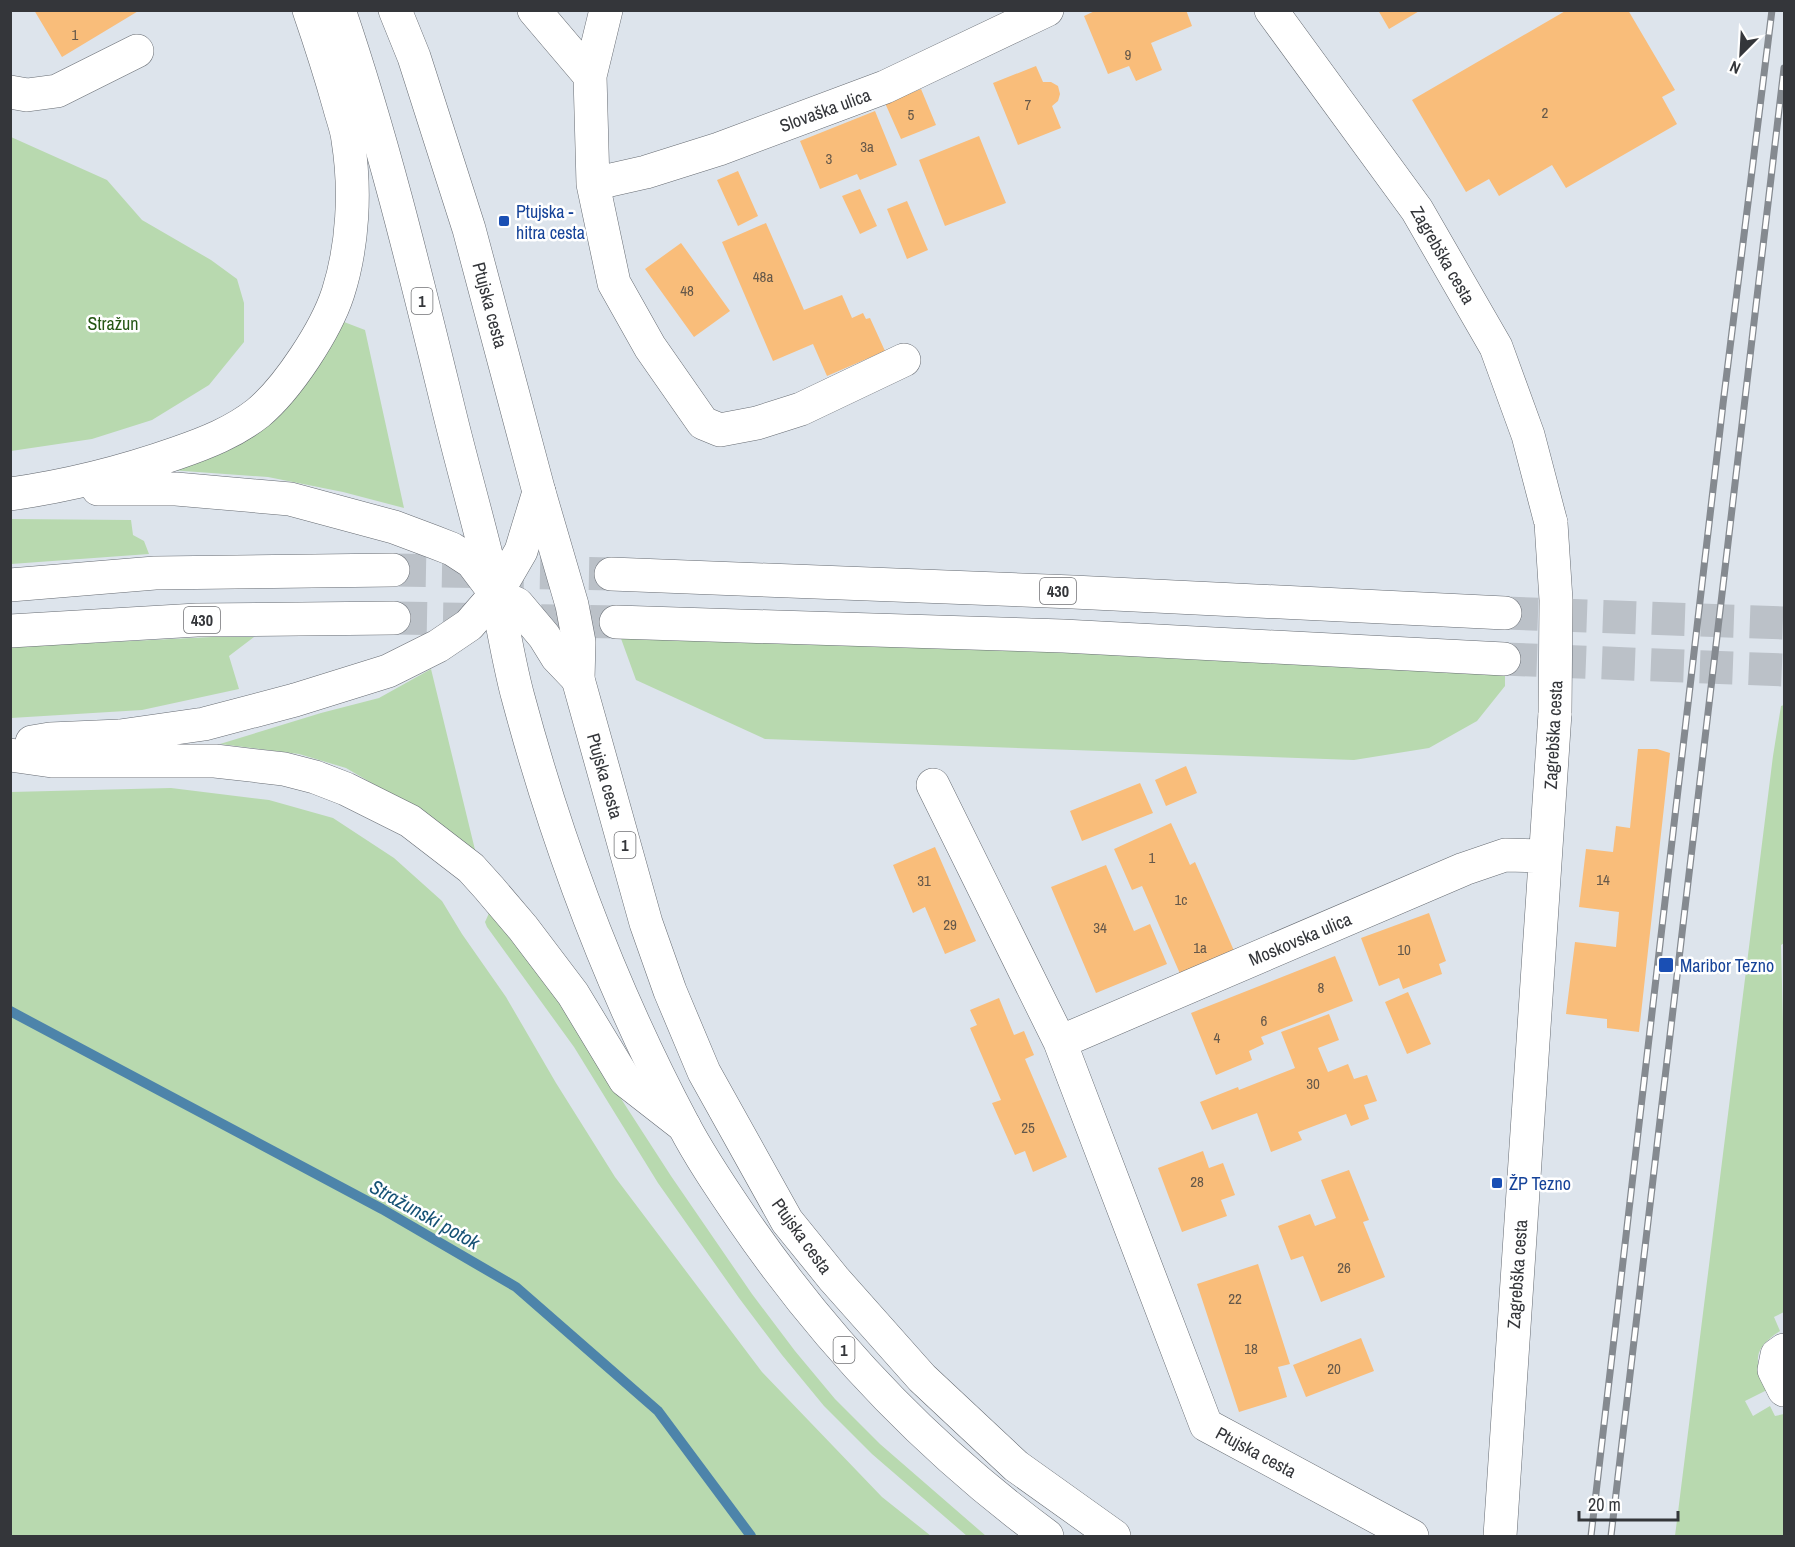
<svg xmlns="http://www.w3.org/2000/svg" width="1795" height="1547" font-family="'Archivo Narrow',sans-serif">
<style>
.green{fill:#b8d9af}
.lines{fill:none;stroke-linecap:round;stroke-linejoin:round}
.stream{stroke:#4d84aa;stroke-width:10}
.building{fill:#f9bd7a}
.highway-tunnel{stroke:#bbc1c8;stroke-width:33;stroke-dasharray:33 16;stroke-linecap:butt}
.minor-casing{stroke:#666b72;stroke-width:34}
.major-casing{stroke:#666b72;stroke-width:34}
.highway-casing{stroke:#666b72;stroke-width:34}
.minor{stroke:#fff;stroke-width:33}
.major{stroke:#fff;stroke-width:33}
.highway{stroke:#fff;stroke-width:33}
.rail-casing{stroke:#858a90;stroke-width:7}
.rail{stroke:#fff;stroke-width:4.5;stroke-dasharray:14;stroke-linecap:butt}
.minor-bridge-casing{stroke:#666b72;stroke-width:34;stroke-linecap:butt}
.minor-bridge{stroke:#fff;stroke-width:33}
.transit-dot{fill:#1a4fb4;stroke:#fff;stroke-width:2}
.labels{text-anchor:middle;dominant-baseline:central;stroke-width:5;stroke-linejoin:round;paint-order:stroke}
.number-label{font-size:15px;fill:#65584a}
.shield{fill:#fff;stroke:#717275;stroke-width:1.5}
.shield-label{font-size:16px;font-weight:bold;fill:#34363a}
.street-label{font-size:18px;fill:#34363a;stroke:#fff}
.transit-label{font-size:18px;fill:#164399;stroke:#fff;text-anchor:start}
.park-label{font-size:18px;fill:#255714;stroke:#fff}
.water-label{font-size:20px;font-style:italic;fill:#165275;stroke:#fff}
</style>
<rect width="100%" height="100%" fill="#dde4ec"/>
<path class="green" d="M11,137L107,180L142,220L211,260L237,279L244,303V342L209,385L152,420L92,439L11,451Z
M331,317L365,330L404,508L343,492L268,477L170,470L228,442Z
M11,519L131,520L133,535L144,541L149,554L11,564Z
M619,633L1505,670V686L1477,721L1429,748L1354,760L765,739L636,680Z
M212,637H254L229,656L239,689L142,710L11,718V647Z
M431,669L477,858L438,822L346,768L299,754L220,744L321,713L379,698Z
M1784,705V943L1781,945L1784,1062V1312L1774,1317L1780,1331C1752,1349 1754,1361 1767,1390L1745,1401L1753,1416L1770,1406L1775,1416L1784,1414V1536H1675L1773,756L1781,706Z
M171,788L269,800L333,818L394,858L442,901L462,934L506,997L556,1083L615,1177L762,1372L882,1497L931,1536H11V792Z
M490,911L543,978L671,1176L752,1294L795,1351L835,1399L880,1444L986,1536H967L872,1454L824,1406L782,1355L739,1298L658,1183L574,1047L487,927L485,922Z"/>
<g class="lines">
<path class="stream" d="M10,1011L382,1209L516,1287L658,1411L751,1536"/>
</g>
<path class="building" d="M34,10H140L62,57Z
M1097,10H1186L1192,26L1151,43L1162,70L1136,81L1129,66L1108,74L1084,16Z
M1378,10H1421L1389,29Z
M1567,10H1628L1675,90L1662,97L1677,124L1566,188L1552,165L1499,196L1489,179L1466,192L1412,100Z
M1036,66L1043,82H1051L1058,86L1060,94L1058,101L1052,106L1061,128L1018,145L993,83Z
M921,89L936,125L901,139L885,103Z
M875,111L897,165L860,180L857,174L820,189L800,141Z
M979,136L1006,203L945,226L919,160Z
M738,171L758,216L738,226L717,180Z
M860,189L877,226L860,234L842,196Z
M907,201L928,250L907,259L887,209Z
M766,223L804,310L842,295L852,318L863,313L866,319L870,318L885,351L827,376L813,344L773,361L722,242Z
M681,243L730,311L694,337L645,269Z
M1638,749H1657L1670,753L1639,1032L1607,1028V1019L1566,1014L1575,942L1616,947L1619,912L1579,907L1586,849L1613,852L1616,826L1630,828Z
M1186,766L1197,793L1166,806L1155,780Z
M1140,783L1153,813L1082,841L1070,811Z
M1171,823L1190,865L1195,862L1235,953L1181,976L1142,886L1132,890L1114,849Z
M935,847L976,941L945,954L925,907L913,913L893,865Z
M1106,865L1134,931L1150,924L1167,964L1096,993L1051,887Z
M1429,913L1446,961L1439,964L1442,974L1403,989L1399,978L1379,986L1361,938Z
M1335,956L1353,1001L1261,1037L1264,1044L1249,1051L1252,1060L1216,1075L1191,1013Z
M1408,992L1431,1044L1407,1054L1385,1002Z
M999,998L1014,1035L1024,1031L1034,1055L1025,1059L1067,1157L1033,1172L1025,1151L1015,1155L992,1103L1001,1100L970,1028L977,1025L970,1010Z
M1329,1014L1339,1040L1318,1048L1328,1072L1348,1064L1354,1079L1367,1075L1377,1101L1364,1105L1369,1119L1351,1126L1346,1114L1298,1132L1302,1140L1271,1152L1257,1113L1212,1130L1200,1102L1238,1087L1239,1090L1295,1068L1281,1032Z
M1203,1151L1209,1168L1223,1163L1235,1195L1221,1200L1227,1216L1182,1232L1158,1168Z
M1349,1170L1369,1220L1363,1222L1385,1277L1321,1302L1303,1256L1291,1260L1278,1226L1310,1214L1315,1226L1336,1218L1321,1180Z
M1258,1264L1290,1364L1278,1367L1287,1397L1239,1412L1197,1284Z
M1361,1338L1374,1371L1306,1397L1293,1365Z"/>
<g class="lines">
<path class="highway-tunnel" d="M393,570L611,574
M1505,613L1784,623
M394,618L616,622
M1504,659L1784,670"/>
<defs>
<path id="minor" d="M534,10L590,76
M606,10L590,76L593,184L614,283L650,347L703,423L720,430L757,423L801,409L904,360
M1271,10L1417,210L1496,347L1528,435L1551,523
M10,92L27,95L57,91L137,51
M593,184L646,172L719,149L885,87L1047,10
M933,785L1060,1042L1206,1425L1412,1536
M1060,1042L1464,869L1505,855L1545,856
M1784,1350L1777,1355L1774,1370L1784,1390
M1500,1536L1555,713"/>
<path id="major" d="M339,10C384,142 416,276 449,411C464,473 482,534 496,596C504,629 509,664 518,697C557,843 612,990 683,1124C700,1157 722,1189 743,1220C826,1341 929,1449 1047,1536
M395,10L414,57L469,229L539,492L572,605L579,642L578,679L646,923L670,991L704,1072L787,1221L834,1279L922,1378L1016,1466L1114,1536"/>
<path id="highway" d="M98,489H176L290,499L394,527L434,542L452,549L472,562L496,594L517,604L544,636L557,657L578,679
M10,494C67,486 123,472 177,453C206,443 234,432 258,413C288,388 326,330 338,293C353,246 356,190 348,140C347,129 342,117 339,105C330,73 320,42 309,10
M611,574L1073,592L1505,613
M10,585L155,573L393,570
M616,622L1063,636L1504,659
M10,631L197,620L394,618
M32,742L50,739L120,736L204,724L295,700L388,671L438,646L469,625L496,594L521,551L539,492
M10,755L52,761H215L284,769L315,777L346,789L410,821L471,868L489,888L523,928L573,994L625,1080L684,1126"/>
</defs>
<use href="#minor" class="minor-casing"/>
<use href="#major" class="major-casing"/>
<use href="#highway" class="highway-casing"/>
<use href="#minor" class="minor"/>
<use href="#major" class="major"/>
<use href="#highway" class="highway"/>
<defs>
<path id="rail" d="M1591,1536L1723,404L1772,10
M1611,1536L1784,68"/>
</defs>
<use href="#rail" class="rail-casing"/>
<use href="#rail" class="rail"/>
<defs>
<path id="minor-bridge" d="M1551,523L1556,600L1555,713"/>
</defs>
<use href="#minor-bridge" class="minor-bridge-casing"/>
<use href="#minor-bridge" class="minor-bridge"/>
</g>
<g class="transit-dot">
<rect x="498" y="215" width="12" height="12" rx="3"/>
<rect x="1658" y="957" width="16" height="16" rx="3"/>
<rect x="1491" y="1177" width="12" height="12" rx="3"/>
</g>
<g class="labels">
<g class="number-label">
<text x="75" y="34">1</text>
<text x="1128" y="54">9</text>
<text x="1028" y="104">7</text>
<text x="1545" y="112">2</text>
<text x="911" y="114">5</text>
<text x="867" y="146">3a</text>
<text x="829" y="158">3</text>
<text x="763" y="276">48a</text>
<text x="687" y="290">48</text>
<text x="1152" y="857">1</text>
<text x="1603" y="879">14</text>
<text x="924" y="880">31</text>
<text x="1181" y="899">1c</text>
<text x="950" y="924">29</text>
<text x="1100" y="927">34</text>
<text x="1200" y="947">1a</text>
<text x="1404" y="949">10</text>
<text x="1321" y="987">8</text>
<text x="1264" y="1020">6</text>
<text x="1217" y="1037">4</text>
<text x="1313" y="1083">30</text>
<text x="1028" y="1127">25</text>
<text x="1197" y="1181">28</text>
<text x="1344" y="1267">26</text>
<text x="1235" y="1298">22</text>
<text x="1251" y="1348">18</text>
<text x="1334" y="1368">20</text>
</g>
<g class="shield">
<rect x="411.5" y="288" width="21" height="26" rx="4.5"/>
<rect x="1040" y="578" width="36" height="26" rx="4.5"/>
<rect x="184" y="607" width="36" height="26" rx="4.5"/>
<rect x="614.5" y="832" width="21" height="26" rx="4.5"/>
<rect x="833.5" y="1337" width="21" height="26" rx="4.5"/>
</g>
<g class="shield-label">
<text x="422" y="301">1</text>
<text x="1058" y="591">430</text>
<text x="202" y="620">430</text>
<text x="625" y="845">1</text>
<text x="844" y="1350">1</text>
</g>
<g class="street-label">
<text transform="translate(825 110) rotate(-20)">Slovaška ulica</text>
<text transform="translate(1443 255) rotate(60)">Zagrebška cesta</text>
<text transform="translate(490 305) rotate(75)">Ptujska cesta</text>
<text transform="translate(1553 735) rotate(-87)">Zagrebška cesta</text>
<text transform="translate(605 776) rotate(74)">Ptujska cesta</text>
<text transform="translate(1300 939) rotate(-23)">Moskovska ulica</text>
<text transform="translate(802 1236) rotate(54)">Ptujska cesta</text>
<text transform="translate(1517 1274) rotate(-86)">Zagrebška cesta</text>
<text transform="translate(1256 1452) rotate(28)">Ptujska cesta</text>
</g>
<g class="transit-label">
<text x="516" y="211">Ptujska -<tspan x="516" dy="21">hitra cesta</tspan></text>
<text x="1680" y="965">Maribor Tezno</text>
<text x="1509" y="1183">ŽP Tezno</text>
</g>
<g class="park-label">
<text x="113" y="323">Stražun</text>
</g>
<g class="water-label">
<text transform="translate(425 1214) rotate(29)">Stražunski potok</text>
</g>
</g>
<rect width="1795" height="1547" fill="none" stroke="#34363a" stroke-width="24"/>
<g transform="translate(1741 54) rotate(204)" stroke="#ffffff" stroke-width="4.5" paint-order="stroke">
<path d="M0-4.5L10 22L0 15L-10 22Z" fill="#34363a"/>
<text y="-9" font-size="16" font-weight="bold" text-anchor="middle" fill="#34363a">N</text>
</g>
<path d="M1579 1511v9h99v-9" fill="none" stroke="#34363a" stroke-width="3"/>
<text x="1588" y="1511" font-size="18" fill="#34363a" stroke="#ffffff" stroke-width="4.5" paint-order="stroke">20 m</text>
</svg>
